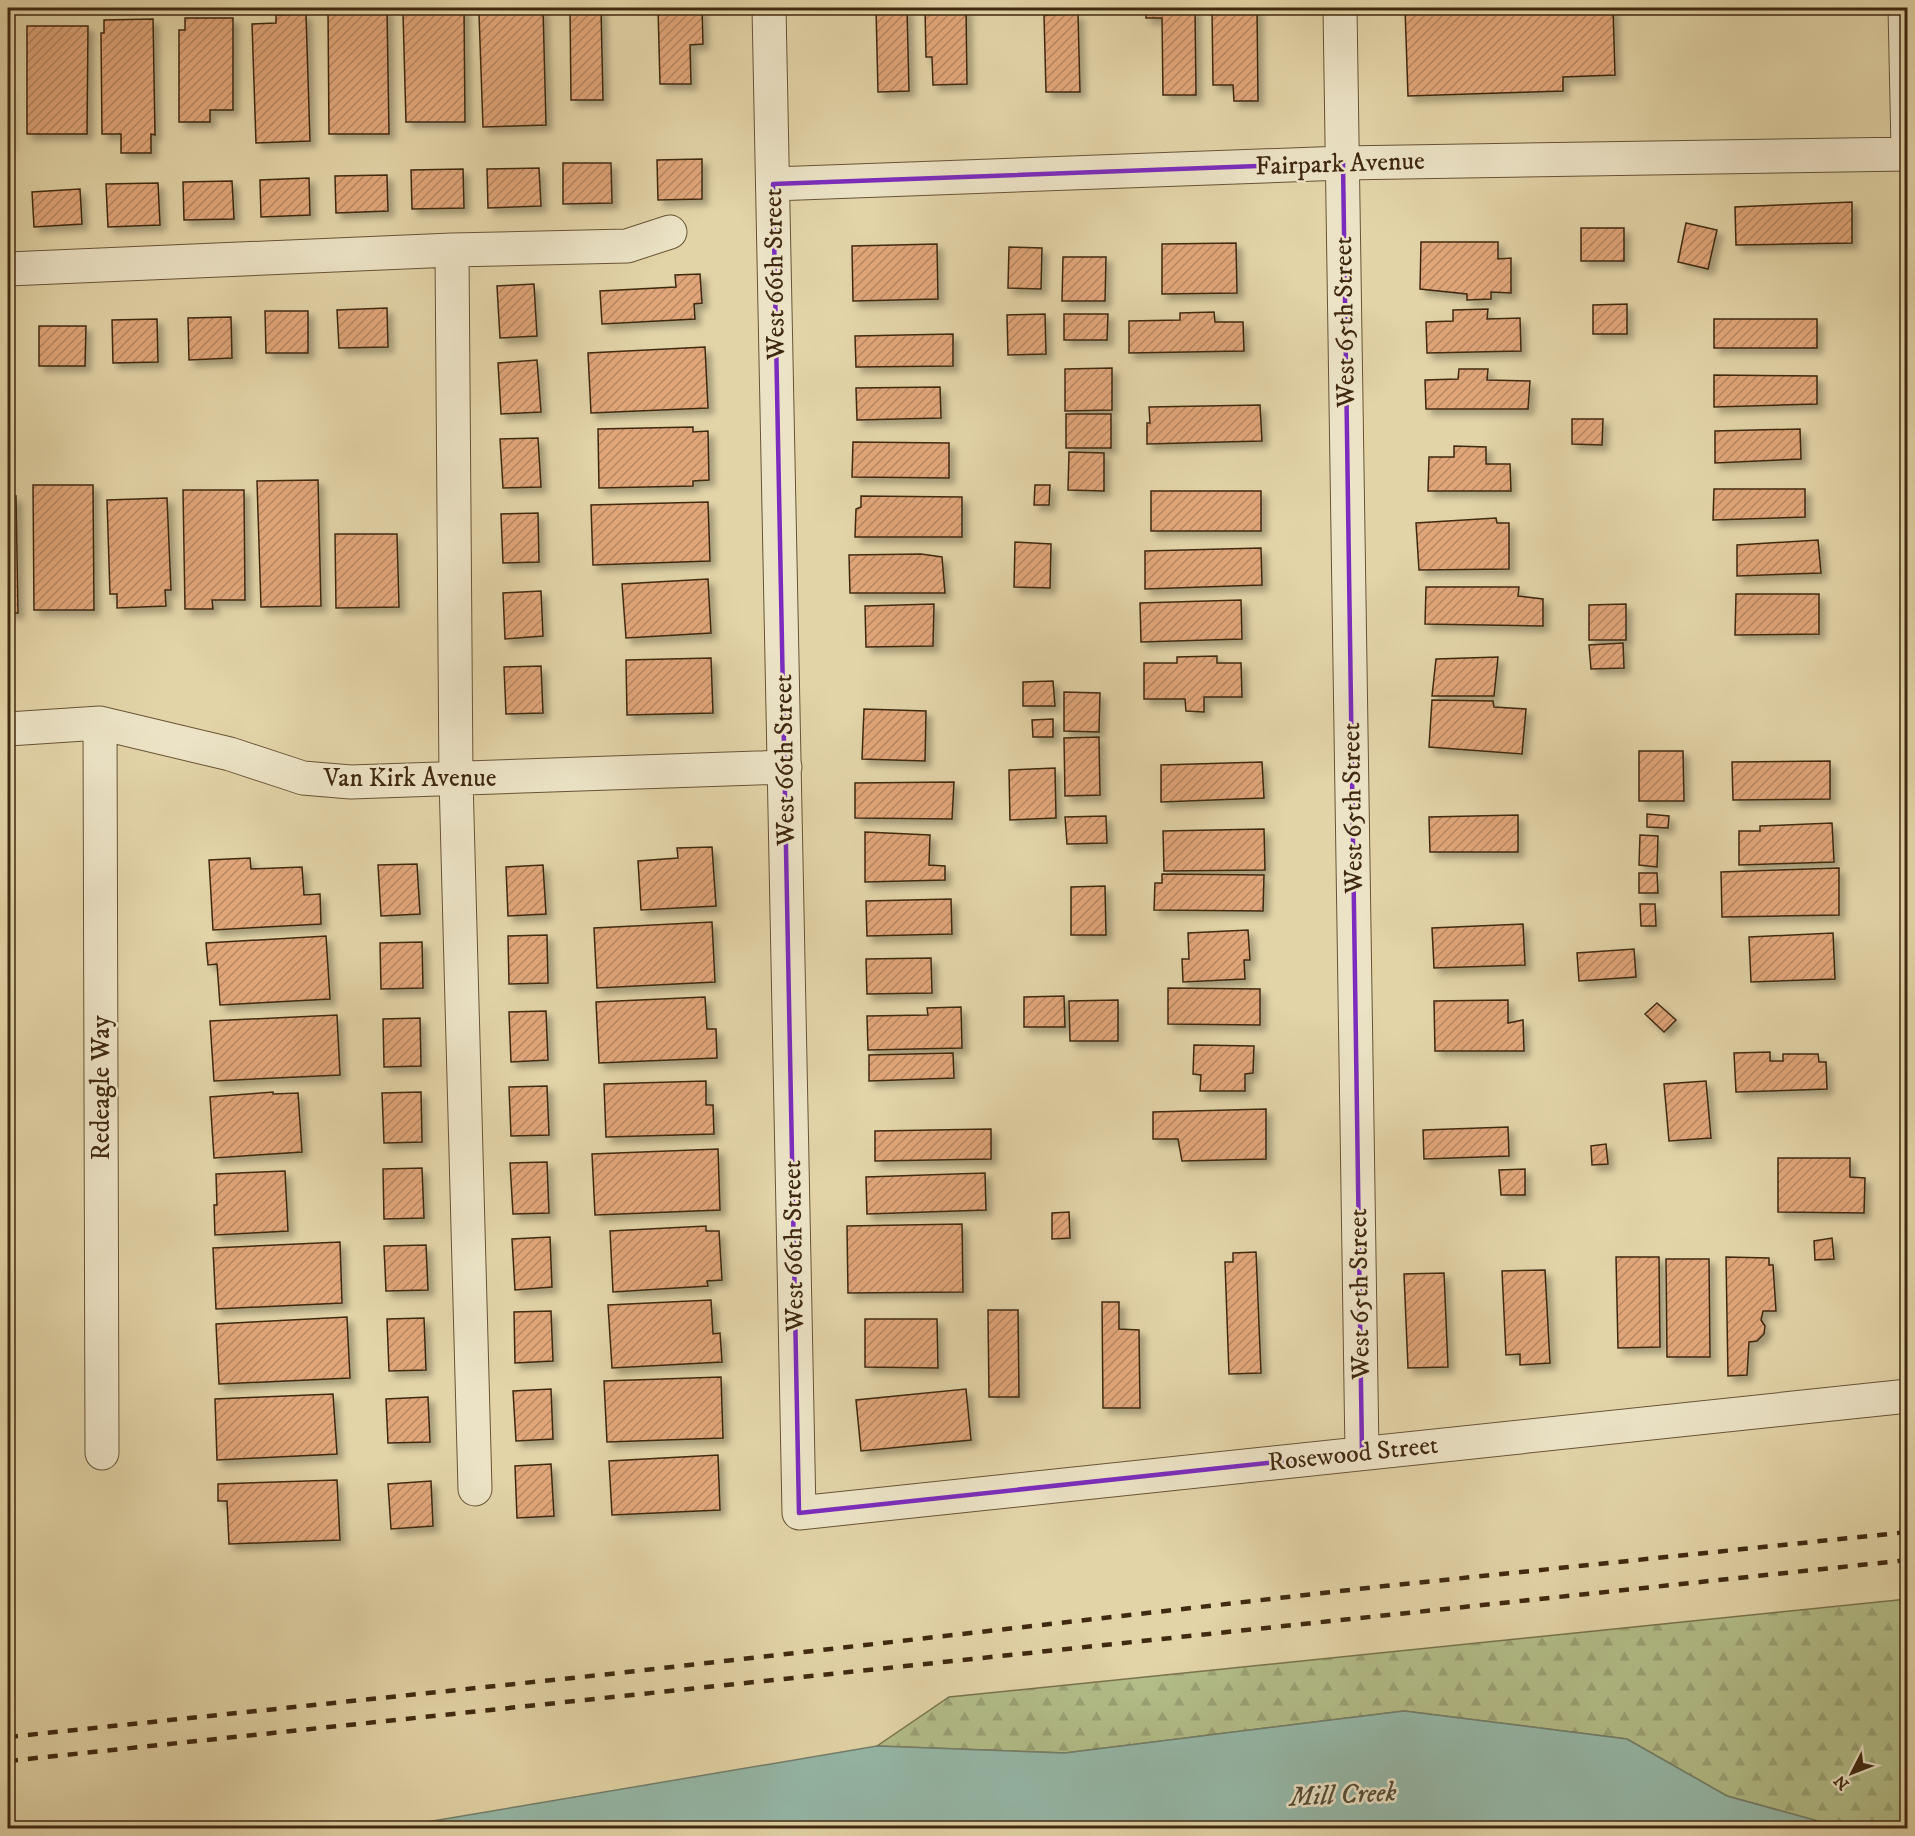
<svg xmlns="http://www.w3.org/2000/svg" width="1915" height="1836" font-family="'IM FELL DW Pica',serif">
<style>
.forest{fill:url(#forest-firs);stroke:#79734c;stroke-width:1.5}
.water{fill:#95b8a8;stroke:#737f6c;stroke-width:1.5}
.building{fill:url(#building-hatch);stroke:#402911;stroke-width:1.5;filter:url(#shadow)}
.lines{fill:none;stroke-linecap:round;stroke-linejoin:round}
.minor-casing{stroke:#685436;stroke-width:35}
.minor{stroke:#ece3c6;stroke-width:33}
.rail{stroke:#402911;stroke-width:4.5;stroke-dasharray:10 10;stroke-linecap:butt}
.marked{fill:none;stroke:#7b2cbf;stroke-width:4.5;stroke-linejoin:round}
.labels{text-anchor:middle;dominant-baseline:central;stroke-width:5;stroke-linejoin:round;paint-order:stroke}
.street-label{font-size:26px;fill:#402911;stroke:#ece3c6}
.water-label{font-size:27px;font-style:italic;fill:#554d37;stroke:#ece3c6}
</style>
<defs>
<pattern id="forest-firs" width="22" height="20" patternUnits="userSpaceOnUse" patternTransform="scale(1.5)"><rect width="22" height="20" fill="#b2bd88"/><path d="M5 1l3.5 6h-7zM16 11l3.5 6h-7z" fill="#9aa274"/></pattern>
<pattern id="building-hatch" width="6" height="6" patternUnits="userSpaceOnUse" patternTransform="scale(1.5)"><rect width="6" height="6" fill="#e0a67a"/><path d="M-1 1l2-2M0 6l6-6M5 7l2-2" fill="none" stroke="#b78763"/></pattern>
<filter id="shadow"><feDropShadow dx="5.5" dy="5.5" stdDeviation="3" flood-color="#0004"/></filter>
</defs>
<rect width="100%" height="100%" fill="#e2d4a7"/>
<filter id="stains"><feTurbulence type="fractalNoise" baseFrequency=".00333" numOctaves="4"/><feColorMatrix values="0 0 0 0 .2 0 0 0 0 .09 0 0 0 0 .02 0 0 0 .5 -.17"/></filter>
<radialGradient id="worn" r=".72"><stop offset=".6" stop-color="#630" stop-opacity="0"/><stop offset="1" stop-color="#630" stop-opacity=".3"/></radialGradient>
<path class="forest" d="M1907,1599V1828H1843L1727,1796L1627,1739L1404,1711L1065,1753L877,1746L949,1697Z"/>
<path class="water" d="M1404,1711L1627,1739L1727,1796L1843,1828H391L877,1746L1065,1753Z"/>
<path class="building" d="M446,8H464L465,122H406L403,13L446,12Z
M508,8H543L546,125L483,127L479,14L508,13Z
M570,8H601L603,100H571Z
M658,8H702L703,44L690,45L691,84H660Z
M876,8H907L909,91L878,92Z
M925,8H966L967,84L933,85L932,57H926Z
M1146,8H1195L1196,95H1163L1162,18H1146Z
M1212,8H1257L1258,101H1234L1233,85H1213Z
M1405,8H1613L1615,75L1563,77V91L1408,96Z
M387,9L389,134H329L328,10Z
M306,14L310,141L256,143L252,24L276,23V15Z
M1078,14L1080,92H1046L1044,15Z
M185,18H233V110H210V122H179V30H185Z
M153,19L155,135L151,134V153H121V134H102L101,33H104V20Z
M27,26H88L87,134H27Z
M8,86L9,146H8Z
M702,159V199L658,200L657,160Z
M563,163H611L612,203L563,204Z
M539,168L541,206L488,208L487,169Z
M463,169L464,208L412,209L411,170Z
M387,175L388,211L336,213L335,176Z
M309,178L310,215L261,217L260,180Z
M232,181L234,219L184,220L183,182Z
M158,183L160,225L108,227L106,184Z
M80,189L82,224L34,227L32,192Z
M1852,202V243L1736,245L1735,207Z
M1686,223L1717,230L1708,269L1678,262Z
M1581,228H1624V261H1581Z
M1421,242H1498V259L1511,258V293L1491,292V299L1467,300V294L1420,289Z
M1236,243L1237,293L1162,294V244Z
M937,244L938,299L853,301L852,246Z
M1009,247L1042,248L1041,289L1008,288Z
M1063,257H1106L1105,301H1062Z
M700,274L702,303L694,304L695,319L602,324L600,291L676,287L675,275Z
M534,284L537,336L500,338L497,286Z
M1627,304V334H1593V305Z
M387,308L388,347L339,348L337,310Z
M1488,309L1487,319L1520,318L1521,351L1427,353L1426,322L1453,321V310Z
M265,311H308V353H266Z
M1214,312L1215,322H1243L1244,351L1129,353V321L1180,320V313Z
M1045,314L1046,354L1008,355L1007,315Z
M1064,314H1108L1107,340H1064Z
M231,317L232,358L189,360L188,318Z
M157,319L158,362L113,363L112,320Z
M1714,319H1817V348H1714Z
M39,326H86L85,366H39Z
M953,334V366L856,367L855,336Z
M705,347L708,408L591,413L588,353Z
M537,360L541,412L501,414L498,363Z
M1112,368V410L1065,411V369Z
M1459,369H1488L1487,380L1530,381L1528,409H1426L1425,380L1458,379Z
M1714,375L1817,376V404L1714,407Z
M940,387L941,418L857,420L856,388Z
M1260,405L1262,441L1147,444V423H1150L1149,407Z
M1066,414H1111V448H1066Z
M1572,419H1603L1602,445L1572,444Z
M693,427V432L708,431L709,480L693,481V486L599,488L598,429Z
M1800,429L1801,459L1715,463V431Z
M538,438L541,487L503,488L500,439Z
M853,442L949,443V478L852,477Z
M1454,446L1486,447V464H1510L1511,491H1428L1429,457H1454Z
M1069,452L1104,453V491L1068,490Z
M318,480L321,606L261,607L257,481Z
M33,485H93L94,610H34Z
M1035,485H1050L1049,505H1034Z
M1714,489H1805V517L1713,520Z
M183,490H244L245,600H212L213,609H185Z
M1151,491H1261V531H1151Z
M8,496H16L18,613H8Z
M861,496L962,497V537H855L856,509L861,507Z
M167,498L171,590H165L166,606L117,608V594H110L107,500Z
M708,502L710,561L593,565L591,505Z
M538,513L539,562L503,563L501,514Z
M1496,518L1497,523H1509V569L1419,570L1416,523Z
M335,534H397L399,607L336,608Z
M1818,540L1821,573L1737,576V545Z
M1015,542L1051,544L1050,588L1014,587Z
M1261,548L1262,585L1145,589V551Z
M921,554L942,557L945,593H850L849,555Z
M708,579L711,633L626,638L622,584Z
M1426,587H1519L1518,596L1543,599V626L1425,624Z
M541,591L543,636L505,639L503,593Z
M1736,594H1819V634L1735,635Z
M1241,600L1242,639L1141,642L1140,603Z
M934,604L933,646L866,647L865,606Z
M1626,604V640H1589V605Z
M1623,643L1624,668L1591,669L1589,645Z
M1217,656V663H1241L1242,697H1204V712L1186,711L1185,699H1144V663H1177V657Z
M1498,657L1494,696H1432L1436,659Z
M711,658L713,713L627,715L626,660Z
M541,666L543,713L506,714L504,667Z
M1053,681L1055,706H1023V682Z
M1064,692L1100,693L1099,732L1064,731Z
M1432,700L1493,701L1494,707L1526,709L1522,754L1429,747Z
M864,709L926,711L925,761L862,759Z
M1053,719V737H1033L1032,720Z
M1099,737L1100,795L1065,796L1064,738Z
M1639,751H1683L1684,801H1639Z
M1830,761V799L1733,800L1732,762Z
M1262,762L1264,798L1161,802V765Z
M1055,768L1056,818L1010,820L1009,770Z
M954,782L952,819L855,818V783Z
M1647,814L1669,816L1668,828L1647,827Z
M1518,815V852H1430L1429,817Z
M1106,816L1107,843L1067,844L1065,817Z
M1832,823L1834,862L1739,865V831H1760V826Z
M1264,829L1265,870L1164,871L1163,831Z
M865,832L930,835L929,865L945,866V880L865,882Z
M1640,835L1658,836L1657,867L1639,865Z
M712,847L716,906L641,910L638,861L678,858L677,848Z
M250,858L251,869L302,867L304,895L320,894L321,924L213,930L209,860Z
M417,864L420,914L381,916L378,865Z
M543,865L546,914L508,916L506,867Z
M1839,868V915L1722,917L1721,872Z
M1639,873H1657L1658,893H1639Z
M1162,874L1264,875L1263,911L1154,910L1155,883H1162Z
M1105,886L1106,935H1071V887Z
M951,899L952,934L867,936L866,901Z
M1640,904H1655L1656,926H1641Z
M712,922L715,982L597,988L594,928Z
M1523,924L1525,965L1434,968L1432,928Z
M1248,930L1250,960H1244L1245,979L1183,982L1182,959H1189L1188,933Z
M1833,933L1835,979L1751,982L1749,937Z
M547,935L548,983L509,984L508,936Z
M326,936L330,999L220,1005L217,964L208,965L206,943Z
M422,942L423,988L381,989L380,943Z
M1634,949L1636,977L1579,981L1577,953Z
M931,958L932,993L867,994L866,959Z
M1168,988L1260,989V1025L1168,1024Z
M1064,996L1065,1027H1024V997Z
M705,997L707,1029H716L717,1058L599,1063L596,1002Z
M1118,1000V1041H1070L1069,1001Z
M1508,1000V1023L1523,1020L1524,1051H1435L1434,1001Z
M1657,1003L1676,1020L1664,1032L1645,1014Z
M961,1007L962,1048L868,1050L867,1016L928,1015L927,1008Z
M546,1011L548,1060L511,1062L509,1012Z
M337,1015L340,1075L214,1081L210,1021Z
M420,1018L421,1066L384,1067L383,1019Z
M1194,1045L1254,1046L1253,1073L1245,1074V1091H1200L1201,1075L1193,1074Z
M1770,1052V1061H1783V1054H1818L1819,1062H1826L1827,1089L1736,1092L1734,1053Z
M953,1053L954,1078L869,1081V1055Z
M706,1081V1105H713L714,1134L606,1137L604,1084Z
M1706,1081L1711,1138L1669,1141L1664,1084Z
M547,1086L549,1135L511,1136L509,1087Z
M273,1092V1094L298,1093L302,1152L214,1158L210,1097Z
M421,1092L422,1142L384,1143L382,1093Z
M1266,1109V1159L1182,1161L1178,1139H1153V1112Z
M1508,1127L1509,1156L1424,1159L1423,1130Z
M991,1129V1159L875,1161V1131Z
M1606,1144L1608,1164L1592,1165L1591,1146Z
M718,1149L720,1210L595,1215L592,1154Z
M1778,1158H1850V1177L1865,1178L1864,1213L1778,1212Z
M547,1162L549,1213L513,1214L510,1163Z
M422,1168L424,1218L384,1219L383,1169Z
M1525,1169V1195H1501L1499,1170Z
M285,1171L288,1231L215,1235L214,1205H217L216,1174Z
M985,1173L986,1210L867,1214L866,1177Z
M1069,1212L1070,1238L1052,1239V1213Z
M962,1224L963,1292L848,1293L847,1226Z
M706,1226V1231H719L722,1280L707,1281L708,1286L613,1292L610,1231Z
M550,1237L552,1287L515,1290L512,1239Z
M1832,1238L1834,1259L1815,1260L1814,1241Z
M340,1242L342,1303L216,1309L213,1248Z
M426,1245L428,1290L386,1291L384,1246Z
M1256,1252L1261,1373L1229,1374L1225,1262H1233V1253Z
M1616,1257H1659L1660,1347L1618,1348Z
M1726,1257L1769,1258V1265H1773L1776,1311H1763L1761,1320L1765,1326L1764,1334L1757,1341L1749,1342L1747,1375L1728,1376Z
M1666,1259H1709L1710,1357H1667Z
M1545,1270L1550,1363L1520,1365V1354L1506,1355L1502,1271Z
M1444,1273L1448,1367L1408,1368L1404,1274Z
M711,1300L713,1334L720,1333L722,1362L612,1368L608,1305Z
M1102,1302H1119V1329L1139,1330L1140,1408H1103Z
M988,1310H1018L1019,1397H989Z
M551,1311L553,1361L515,1363L514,1312Z
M347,1317L350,1378L219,1384L216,1324Z
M424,1318L426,1370L389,1371L387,1319Z
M865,1319H937L938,1368L865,1367Z
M721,1377L723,1438L607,1442L604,1381Z
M551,1389L553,1439L516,1441L513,1391Z
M966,1389L971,1440L861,1451L856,1400Z
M333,1394L337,1454L217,1460L215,1399Z
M428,1397L430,1442L388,1443L386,1399Z
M718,1455L720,1510L612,1515L609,1461Z
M551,1464L554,1516L517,1518L515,1466Z
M337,1480L340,1540L229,1544L227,1501H218V1484Z
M431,1481L433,1526L391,1529L388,1484Z"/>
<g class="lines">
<defs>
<path id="minor" d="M769,8L799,1513L1908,1396
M1340,8L1362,1453
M1905,8L1908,150
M773,184L1343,163L1908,154
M452,250L456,779L475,1489
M8,269L452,250L627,246L670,232
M100,723L102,1453
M8,729L100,723L230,754L303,778L351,782L785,767"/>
</defs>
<use href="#minor" class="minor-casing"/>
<use href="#minor" class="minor"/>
<path class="rail" d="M8,1737L610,1674L1376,1587L1908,1532
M8,1761L1908,1560"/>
</g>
<path class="marked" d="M1343,163L1362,1453L799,1513L773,184Z"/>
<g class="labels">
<g class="street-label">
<text transform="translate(1340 164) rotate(-2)">Fairpark Avenue</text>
<text transform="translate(775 274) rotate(-91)">West 66th Street</text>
<text transform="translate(1345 322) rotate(-91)">West 65th Street</text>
<text transform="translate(785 760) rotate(-91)">West 66th Street</text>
<text x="410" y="778">Van Kirk Avenue</text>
<text transform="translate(1353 808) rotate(-91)">West 65th Street</text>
<text transform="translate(101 1088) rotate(-90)">Redeagle Way</text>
<text transform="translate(794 1246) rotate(-91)">West 66th Street</text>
<text transform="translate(1360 1294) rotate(-91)">West 65th Street</text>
<text transform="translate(1353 1454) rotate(-6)">Rosewood Street</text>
</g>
<g class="water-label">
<text transform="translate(1343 1795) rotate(-3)">Mill Creek</text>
</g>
</g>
<rect width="1915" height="1836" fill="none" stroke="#e2d4a7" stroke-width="30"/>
<rect x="9" y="9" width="1897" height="1818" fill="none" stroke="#402911" stroke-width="3"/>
<rect x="15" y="15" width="1885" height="1806" fill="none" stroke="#402911" stroke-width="1.5"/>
<g transform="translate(1852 1773) rotate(228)" stroke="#ece3c6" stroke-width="4.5" paint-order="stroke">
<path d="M0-4.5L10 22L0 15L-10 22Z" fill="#402911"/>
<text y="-9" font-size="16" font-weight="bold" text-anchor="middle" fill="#402911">N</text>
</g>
<rect width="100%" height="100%" filter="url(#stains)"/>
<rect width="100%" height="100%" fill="url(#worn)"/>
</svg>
